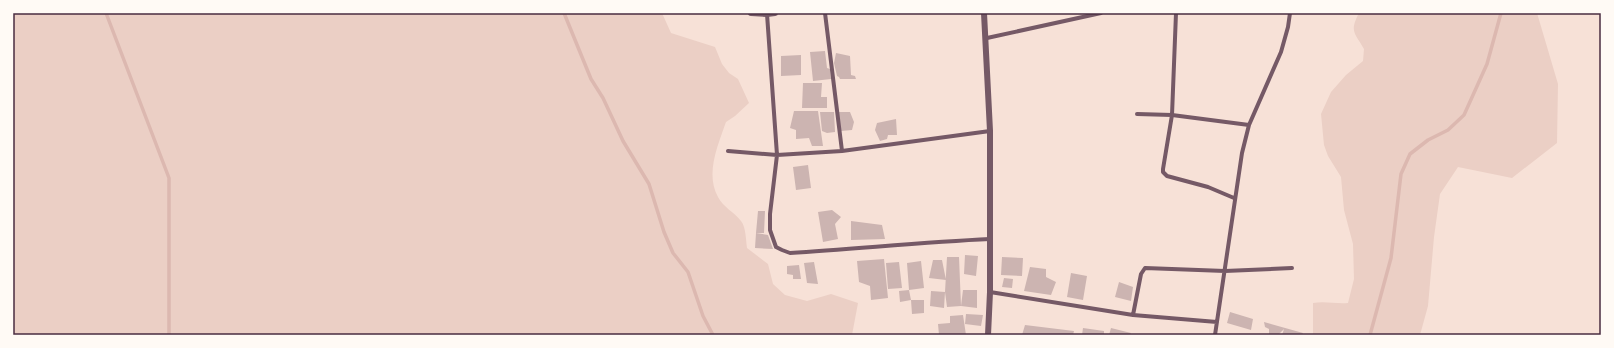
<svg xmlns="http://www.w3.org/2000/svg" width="1614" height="348" font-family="Ubuntu,sans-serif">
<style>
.green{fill:#ebcfc5}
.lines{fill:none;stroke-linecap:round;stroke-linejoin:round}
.stream{stroke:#dcb8b0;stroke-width:3.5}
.building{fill:#ccb4b1}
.minor{stroke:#755966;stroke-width:4}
.tertiary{stroke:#755966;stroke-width:6}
.neatline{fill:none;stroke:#4a2c40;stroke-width:1.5}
</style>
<rect width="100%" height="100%" fill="#f7e1d7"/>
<path class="green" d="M13,13H662L671,33L715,47L722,64L729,73L738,79L749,103L735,116L726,122C718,145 705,174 718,197C723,207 734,212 741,221C746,227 746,241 747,248L768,264L773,284L785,295L807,301L831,294L858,303L852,335H13Z
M1359,13H1537L1558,84L1557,143L1512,178L1458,167L1440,194L1434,237L1428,306L1420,335H1313V303C1325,301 1336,304 1348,303L1354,279L1353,244L1344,210L1341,177L1328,156L1324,145L1321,114L1331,92L1346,75L1363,61L1364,49C1355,33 1349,32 1359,13Z"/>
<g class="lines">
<path class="stream" d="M106,13L169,178V335
M564,13L591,79L603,98L623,141L649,184L664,232L673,253L688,272L703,316L713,335
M1370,335L1391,258L1401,174L1410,154L1428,140L1448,130L1464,115L1487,64L1501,13"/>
</g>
<path class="building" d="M825,51L827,68L830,69L831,79L813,81L810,52Z
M836,53L850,56L851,75L855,76L856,79H840L839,77L837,76L834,63Z
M801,55V75L781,76V56Z
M803,83H822L821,97H827V108H802Z
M794,111H818L823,146H812L809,138L796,139V130L790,128Z
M820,112H834L835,132L827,133L822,131Z
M838,112H850L854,122L852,130L841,131Z
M896,119L897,135H888L887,139L880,141L875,130L877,123Z
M808,165L811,188L796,190L793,167Z
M832,210L841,217L835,224L838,239L823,242L818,212Z
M758,211H765L764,233H756Z
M851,221L882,225L885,239L851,240Z
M756,233L768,235L773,249L755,248Z
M965,255L978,256L976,276L964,274Z
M947,257H959L961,306L963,290H977V308L961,306L947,307L945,292L944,308L930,306L931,291L945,292Z
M1002,257L1023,258L1022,276L1001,275Z
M884,259L888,298L871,300L870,286L859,282L857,261Z
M933,260H942L946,280L929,278Z
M921,261L924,288L909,290L911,300L900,302L899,291L909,290L907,263Z
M814,262L818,284L807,283L804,263Z
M899,262L902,288L888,289L886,263Z
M799,265L801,279H793V275L787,274V266Z
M1030,267L1046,269V277L1056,282L1051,295L1024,291Z
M1071,273L1087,276L1083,300L1067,297Z
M1004,278L1013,279L1012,288L1002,287Z
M1119,282L1133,287L1131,301L1115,297Z
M911,300H924V313L912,314Z
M1230,312L1253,319L1251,330L1227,323Z
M966,314L983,315L981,326L965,324Z
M963,315L966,335H939L938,324L950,323V316Z
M1264,322L1303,333L1302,335H1282L1284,329L1278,335L1269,334V329L1265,327Z
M1025,325L1074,331L1073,335H1022Z
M1083,328L1104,331V335H1082Z
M1111,328L1131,333L1130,335H1109Z"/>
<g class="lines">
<path class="minor" d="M825,13L842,151
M1176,13L1172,115L1163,169V172L1167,176L1208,187L1234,198
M767,14L777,155L770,214V230L776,247L782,250L790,253C857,249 923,242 990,239
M987,38L1101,13
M1137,114L1172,115L1249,125
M728,151L777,155L842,151L990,131
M990,292L1133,315L1217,322
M1133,315L1141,274L1145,268L1225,271L1292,268
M1215,335L1242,153L1249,125L1281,52L1288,27L1290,13"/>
<path class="tertiary" d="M751,13L767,14L775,13
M984,13L990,131V292L988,335"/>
</g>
<rect width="1614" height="348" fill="none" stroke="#fffaf5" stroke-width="28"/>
<rect x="14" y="14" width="1586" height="320" class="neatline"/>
</svg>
